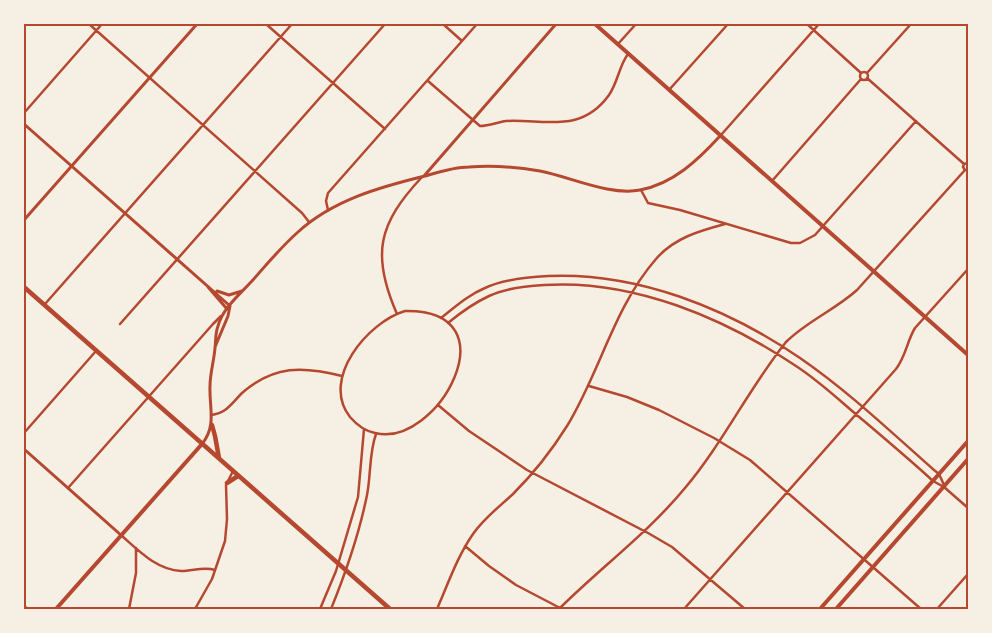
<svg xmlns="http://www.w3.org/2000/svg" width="992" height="633" font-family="'Fira Sans Condensed',sans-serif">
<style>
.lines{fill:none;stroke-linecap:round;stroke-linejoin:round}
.minor{stroke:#b5482f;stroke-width:2.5}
.tertiary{stroke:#b5482f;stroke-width:3}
.secondary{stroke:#b5482f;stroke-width:4}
.trunk{stroke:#b5482f;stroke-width:4.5}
.neatline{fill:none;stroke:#b5482f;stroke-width:2}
</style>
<rect width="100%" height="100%" fill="#f6efe4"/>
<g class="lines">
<path class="minor" d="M89,24L302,213L309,222
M266,24L385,129
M443,24L462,41
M807,24L861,73
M618,44L636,24
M860 76a4 4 0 1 1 8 0a4 4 0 1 1-8 0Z
M867,73L911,24
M867,78L964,164
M428,81L480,126C489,126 498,122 506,121C545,119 581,134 609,95C618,82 619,66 628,54
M669,90L728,24
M24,113L102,24
M721,135L819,24
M968,163L964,164L963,167L965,170H968
M772,181L861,79
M641,190L648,203L680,210L791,243H800L815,235L916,121
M328,210L326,201L328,193L477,24
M45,304L292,24
M405,311C515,309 437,449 375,433C365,431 356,424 350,417C320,379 368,322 405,311Z
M397,314C371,255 378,224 422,177
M441,318C455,307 468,295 485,288C504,279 527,277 548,276C637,272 727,308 800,358C848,391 891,432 934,470L939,474L944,485
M448,323C460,313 474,303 489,296C506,288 525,286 544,285C633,279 724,318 796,366C819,381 838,399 858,416C884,438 909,459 933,481L944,487L968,508
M120,324L385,24
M589,386L627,397L659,410L714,438L750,460L921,609
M438,405L469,431L527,470L648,533L672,547L745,609
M211,415C227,413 232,403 242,393C274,365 303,366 342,376
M24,433L96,351
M68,488L213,324L221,316
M122,536C139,551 157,570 181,571C193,571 204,566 215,570
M465,546L489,566L516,585L562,609
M24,606L28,609
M129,609L136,573V548
M195,609L212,579L225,541L227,519L226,485L233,471
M320,609L336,571L358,497L364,429
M331,609C346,572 359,535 367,495C371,475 369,453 376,434
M437,609C448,584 457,557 473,534C484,518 499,507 513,494C533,474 552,450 567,426C600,372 614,307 656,259C674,238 699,231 725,224
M559,609C600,568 648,533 685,488C723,443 749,388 786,342C807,321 835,310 857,290L965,170
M684,609L896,369C906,356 907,341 915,328L968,269
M937,609L968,574"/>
<path class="tertiary" d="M24,124L230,306
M424,176L556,24
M24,220L197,24
M208,287L227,309
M217,291L229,295L242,291
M215,347L228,316L230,306
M202,444C217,425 209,408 210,386C210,373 214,361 215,348C216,341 215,334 218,326C223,308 239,295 252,281C267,264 281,247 298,232C333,200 380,187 425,176C439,172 454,167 469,167C493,165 517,167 540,171C571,177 610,196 640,190C673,184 698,160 720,136
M24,449L122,536"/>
<path class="secondary" d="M595,24L968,355
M56,609L202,444
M820,609L968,441
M836,609L968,459"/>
<path class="trunk" d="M24,287L390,609
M212,425L215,436L219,458
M227,483L238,476"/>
</g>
<rect width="992" height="633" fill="none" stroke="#f6efe4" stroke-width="50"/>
<rect x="25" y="25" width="942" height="583" class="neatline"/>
</svg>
